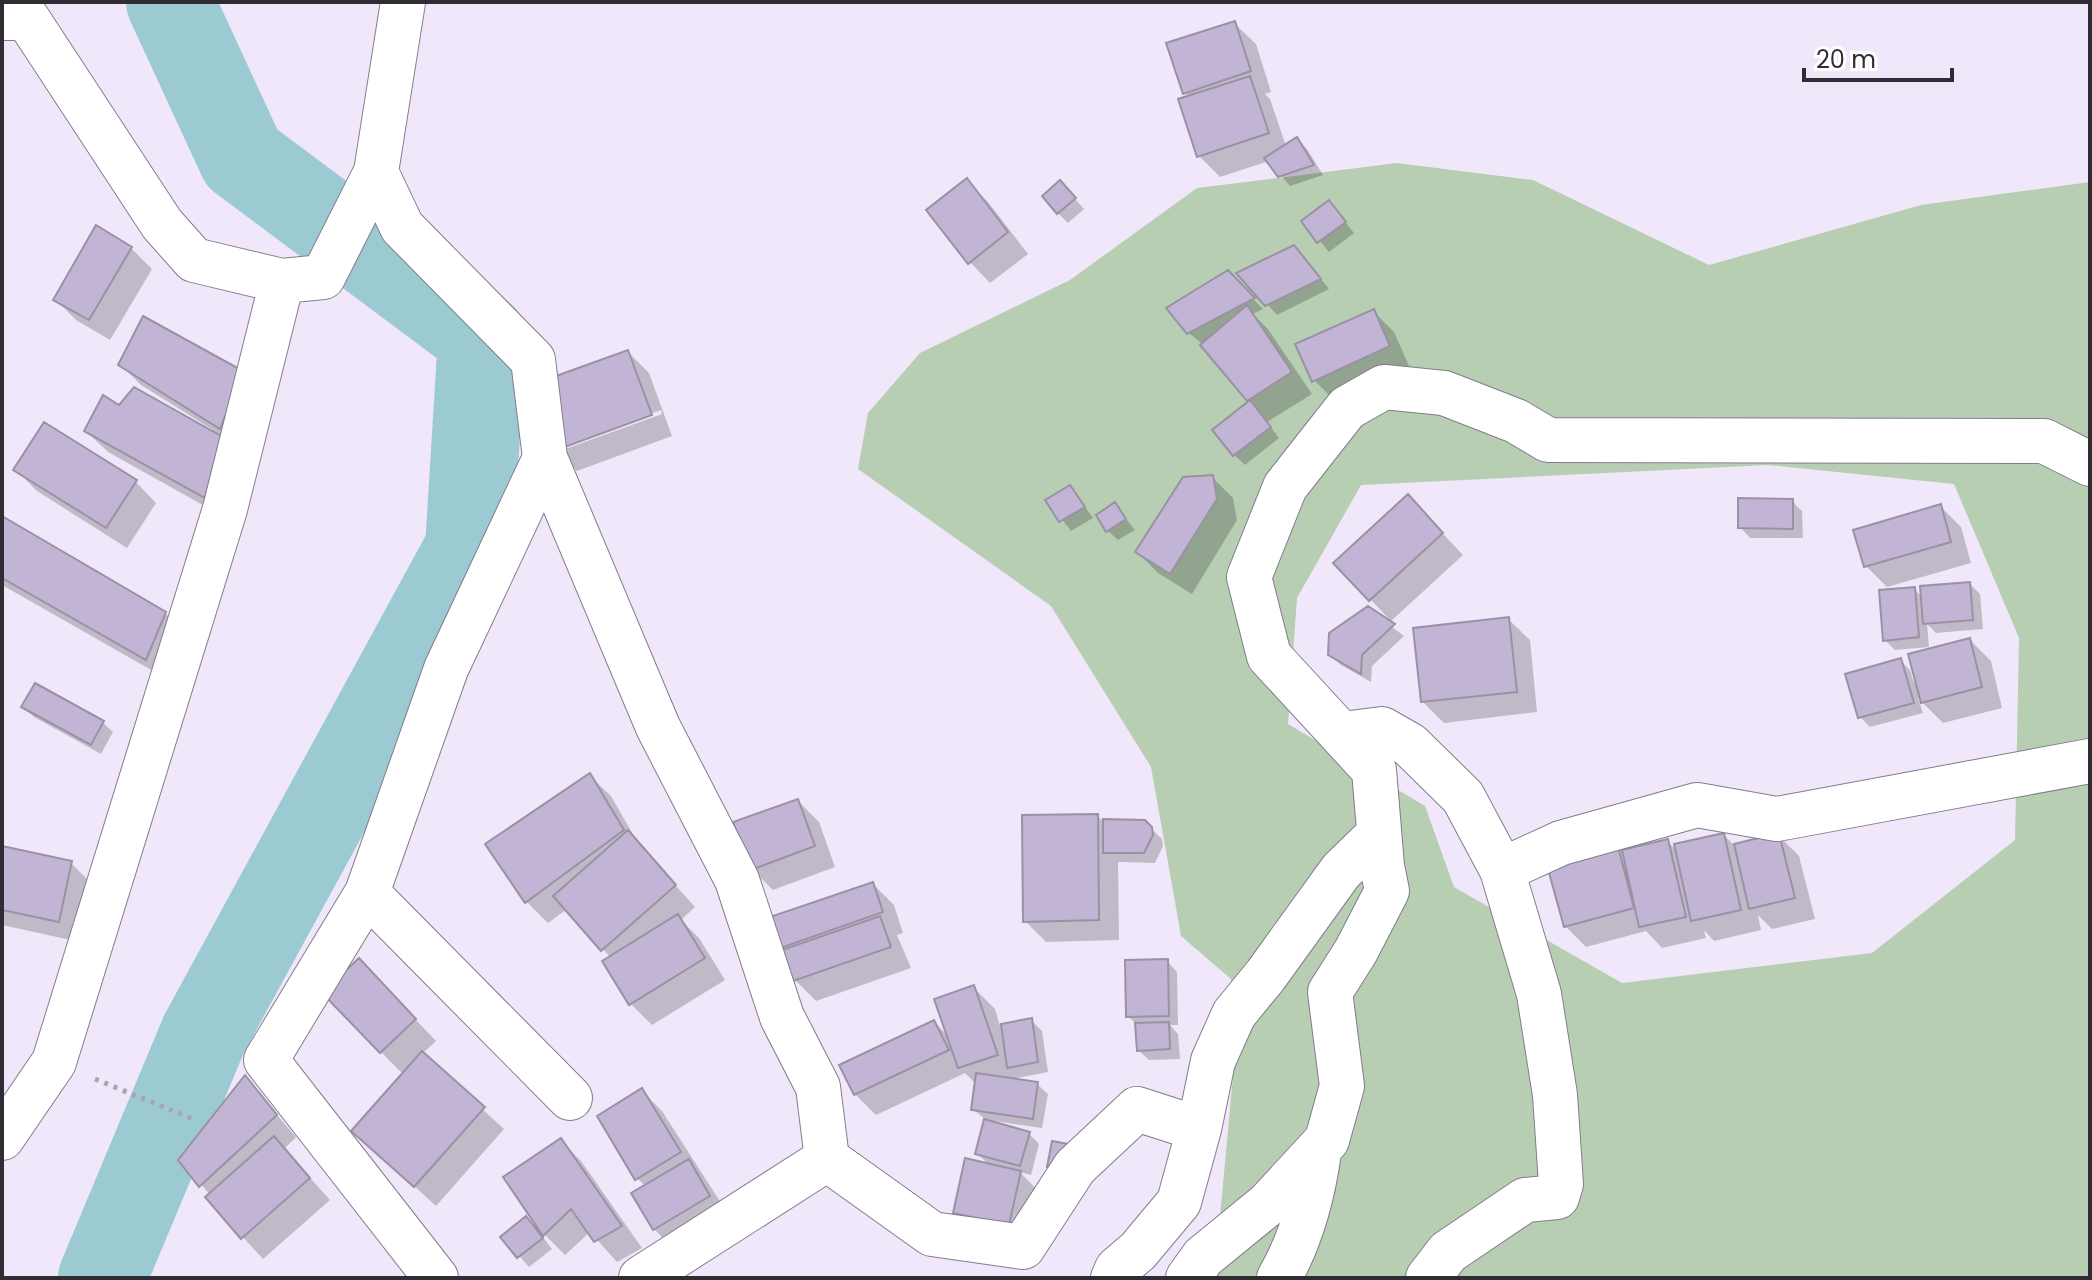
<svg xmlns="http://www.w3.org/2000/svg" width="2092" height="1280" font-family="Poppins,sans-serif">
<style>
.green{fill:#b7ceb3;fill-rule:evenodd}
.shadow{fill:#0003;fill-rule:evenodd}
.lines{fill:none;stroke-linecap:round;stroke-linejoin:round}
.river{stroke:#9ccad2;stroke-width:88}
.building{fill:#c2b4d5;stroke:#9992a2;stroke-width:2}
.minor-casing{stroke:#827c8b;stroke-width:46}
.path{stroke:#aaa4b2;stroke-width:5;stroke-dasharray:4 6;stroke-linecap:butt}
.minor{stroke:#fff;stroke-width:44}
</style>
<rect width="100%" height="100%" fill="#f0e8fa"/>
<path class="green" d="M1397,163L1533,180L1709,265L1921,205L2090,182V1278H1211L1215,1271L1236,1043L1231,979L1181,936L1151,767L1051,606L858,469L868,413L920,353L1070,280L1197,188ZM1768,465L1954,484L2019,638L2015,840L1872,953L1622,983L1454,887L1425,806L1288,724L1297,598L1361,485Z"/>
<path class="shadow" d="M1234,23L1256,44L1271,92L1265,94L1270,99L1286,146L1297,139L1307,149L1323,175L1290,186L1269,161L1220,177L1199,156L1190,98L1185,92Z
M967,181L988,202L1028,254L990,283L970,262Z
M1070,193L1084,209L1068,223L1058,213Z
M1329,202L1354,233L1329,252L1303,221Z
M131,248L152,269L110,340L76,320L55,299Z
M1304,258L1329,289L1277,315L1267,304Z
M1227,272L1263,309L1253,314L1268,329L1312,394L1267,422L1279,438L1245,465L1234,455L1251,402L1201,343L1189,333Z
M1373,311L1394,332L1410,368L1335,401L1314,380Z
M628,352L649,373L672,436L577,471L556,450ZM661,410L662,414L565,449V445Z
M120,364L242,372V448L215,433L226,518L108,452L86,431L120,408L211,433L213,430L141,385Z
M16,470L136,482L156,503L127,548L37,491Z
M1212,477L1233,498L1237,520L1192,594L1158,573L1137,552Z
M1070,487L1093,518L1071,531L1048,501Z
M1408,497L1463,555L1391,621L1336,563Z
M1792,501L1802,511L1803,538H1750L1740,527Z
M1115,505L1135,530L1118,540L1107,530Z
M1940,506L1961,527L1971,563L1887,587L1866,566Z
M2,519L165,613L186,634L167,679L2,585Z
M1970,584L1980,594L1983,629L1936,633L1927,624L1929,647L1895,650L1885,640L1914,589L1923,598Z
M1368,609L1404,636L1372,666L1371,682L1341,665L1330,654Z
M1508,619L1530,640L1537,712L1444,723L1423,702Z
M1970,640L1991,661L2002,708L1943,723L1918,698L1923,713L1870,727L1860,717L1900,660L1910,670L1914,683L1917,682Z
M23,707L102,722L113,732L101,754L34,717Z
M590,776L611,796L639,845L695,907L681,920L699,938L725,980L652,1025L631,1004L605,962L611,958L567,909L548,923L527,902L488,844Z
M798,801L819,822L835,867L773,890L752,869Z
M1097,816L1103,821L1144,822L1162,839L1163,846L1155,863L1118,862L1119,940L1046,942L1025,921Z
M1724,835L1735,846L1778,835L1799,856L1815,919L1772,929L1758,915L1761,930L1714,941L1704,930L1706,938L1662,948L1646,931L1586,947L1565,926L1616,845L1623,852L1668,842L1678,852Z
M2,848L71,863L92,884L80,942L2,925Z
M873,884L894,905L903,933L897,935L911,968L816,1001L795,980L777,949Z
M1167,961L1177,972L1178,1025H1170L1178,1034L1180,1059L1149,1060L1138,1050L1137,1025L1128,1016Z
M380,982L436,1041L422,1054L504,1129L436,1206L354,1131L404,1075L381,1052Z
M974,988L995,1009L1000,1026L1032,1021L1042,1031L1048,1072L1007,1080L1037,1084L1048,1094L1042,1128L994,1121L993,1124L1029,1134L1039,1144L1031,1175L1020,1172L1041,1194L1029,1245L976,1234L955,1213L990,1166L977,1153L986,1120L973,1109L976,1084L965,1073L876,1115L855,1094L934,1022L950,1038Z
M245,1078L296,1137L284,1149L330,1200L263,1259L207,1198L210,1195L181,1160Z
M641,1090L662,1111L730,1217L675,1250L654,1229L646,1187L637,1178Z
M560,1140L581,1161L642,1248L617,1262L590,1232L565,1255L544,1234L542,1236L552,1249L529,1267L503,1237L526,1219L541,1234L543,1232Z"/>
<g class="lines">
<path class="river" d="M102,1278L204,1034L469,548L482,337L242,158L170,2"/>
</g>
<path class="building" d="M1235,21L1251,71L1183,94L1166,43Z
M1250,76L1269,133L1197,157L1178,99Z
M1297,137L1314,165L1278,177L1264,158Z
M967,178L1008,232L968,264L926,210Z
M1060,180L1076,198L1057,214L1042,196Z
M1329,200L1346,222L1317,243L1301,221Z
M96,225L132,247L89,320L53,300Z
M1294,245L1321,279L1265,306L1236,273Z
M1228,270L1255,298L1187,334L1166,308Z
M1247,305L1292,372L1247,401L1200,345Z
M1374,309L1390,346L1312,382L1295,344Z
M143,316L243,371L220,429L118,365Z
M628,350L652,415L554,451L545,380Z
M134,387L221,436L205,498L84,431L103,395L119,405Z
M1250,400L1271,427L1233,456L1212,430Z
M44,422L137,480L106,528L13,470Z
M1213,475L1217,499L1170,574L1135,552L1183,477Z
M1070,485L1085,507L1059,522L1045,500Z
M1408,494L1443,533L1369,601L1333,563Z
M1738,498L1793,499V529L1738,528Z
M1115,502L1126,519L1106,532L1096,515Z
M1941,504L1951,542L1864,567L1853,530Z
M2,516L166,612L146,660L2,578Z
M1970,582L1973,620L1923,624L1920,586Z
M1915,587L1919,637L1883,641L1879,590Z
M1368,606L1395,624L1362,655L1361,674L1328,655L1329,633Z
M1509,617L1517,692L1421,702L1413,628Z
M1970,638L1982,687L1921,703L1908,654Z
M1901,658L1914,703L1858,718L1845,674Z
M35,683L104,721L91,745L21,707Z
M590,773L624,830L525,903L485,844Z
M798,799L815,846L751,870L733,822Z
M1098,814L1099,920L1023,922L1022,815Z
M1103,819L1145,820L1152,827L1153,835L1144,853H1103Z
M628,830L676,885L601,951L553,896Z
M1724,833L1741,910L1691,921L1674,844Z
M1779,833L1795,898L1749,909L1734,844Z
M1668,839L1686,917L1639,927L1622,850Z
M1617,843L1634,908L1564,927L1546,862Z
M2,846L72,861L59,922L2,910Z
M873,882L883,912L775,950L764,919Z
M678,914L705,958L629,1005L602,961Z
M880,916L891,947L793,981L782,950Z
M359,958L416,1019L380,1053L322,993Z
M1168,959L1169,1016L1126,1017L1125,960Z
M974,985L998,1055L958,1068L934,999Z
M1032,1018L1038,1062L1007,1068L1001,1024Z
M934,1020L949,1050L854,1095L839,1065Z
M1169,1022L1170,1049L1137,1051L1135,1023Z
M422,1051L485,1107L414,1187L351,1131Z
M976,1073L1038,1082L1033,1119L971,1110Z
M245,1075L277,1115L199,1187L178,1160Z
M642,1088L681,1152L635,1180L597,1116Z
M984,1119L1030,1132L1020,1166L975,1154Z
M274,1136L310,1178L241,1239L205,1197Z
M561,1138L622,1226L594,1242L571,1209L543,1236L503,1177Z
M1052,1141L1074,1145L1069,1172L1047,1167Z
M965,1158L1021,1171L1009,1225L953,1213Z
M689,1159L710,1196L653,1230L631,1193Z
M526,1216L543,1238L517,1258L500,1237Z"/>
<g class="lines">
<defs>
<path id="minor" d="M2,18H27L162,224L194,260L282,281
M376,172L402,227L533,360L545,458L658,727L737,880L782,1017L818,1087L827,1159L641,1278
M1343,734L1382,729L1410,745L1463,797L1502,870
M367,893L570,1098
M2,1138L54,1062L225,509L282,281L323,277L376,172L403,2
M827,1159L932,1234L1023,1247L1075,1167L1137,1109L1199,1129
M436,1278L266,1060L367,893L446,669L545,458
M1113,1278L1117,1269L1138,1251L1179,1202L1199,1129L1213,1061L1234,1014L1266,975L1341,871L1379,834
M1188,1278L1203,1257L1268,1204L1327,1140L1342,1086L1330,992L1356,951L1387,891L1382,866L1374,770L1269,656L1249,577L1285,487L1347,408L1384,387L1444,393L1516,421L1548,440L2044,441L2090,464
M1279,1278C1301,1240 1313,1195 1319,1152
M1428,1278L1448,1252L1525,1200L1557,1197L1561,1184L1555,1095L1539,994L1502,870L1561,843L1697,805L1777,819L2090,761"/>
</defs>
<use href="#minor" class="minor-casing"/>
<path class="path" d="M95,1079L193,1119"/>
<use href="#minor" class="minor"/>
</g>
<rect width="2092" height="1280" fill="none" stroke="#2f2c33" stroke-width="8"/>
<path d="M1804 68v12h148v-12" fill="none" stroke="#2f2c33" stroke-width="4"/>
<text x="1816" y="68" font-size="24" fill="#2f2c33" stroke="#ffffff" stroke-width="6" paint-order="stroke">20 m</text>
</svg>
